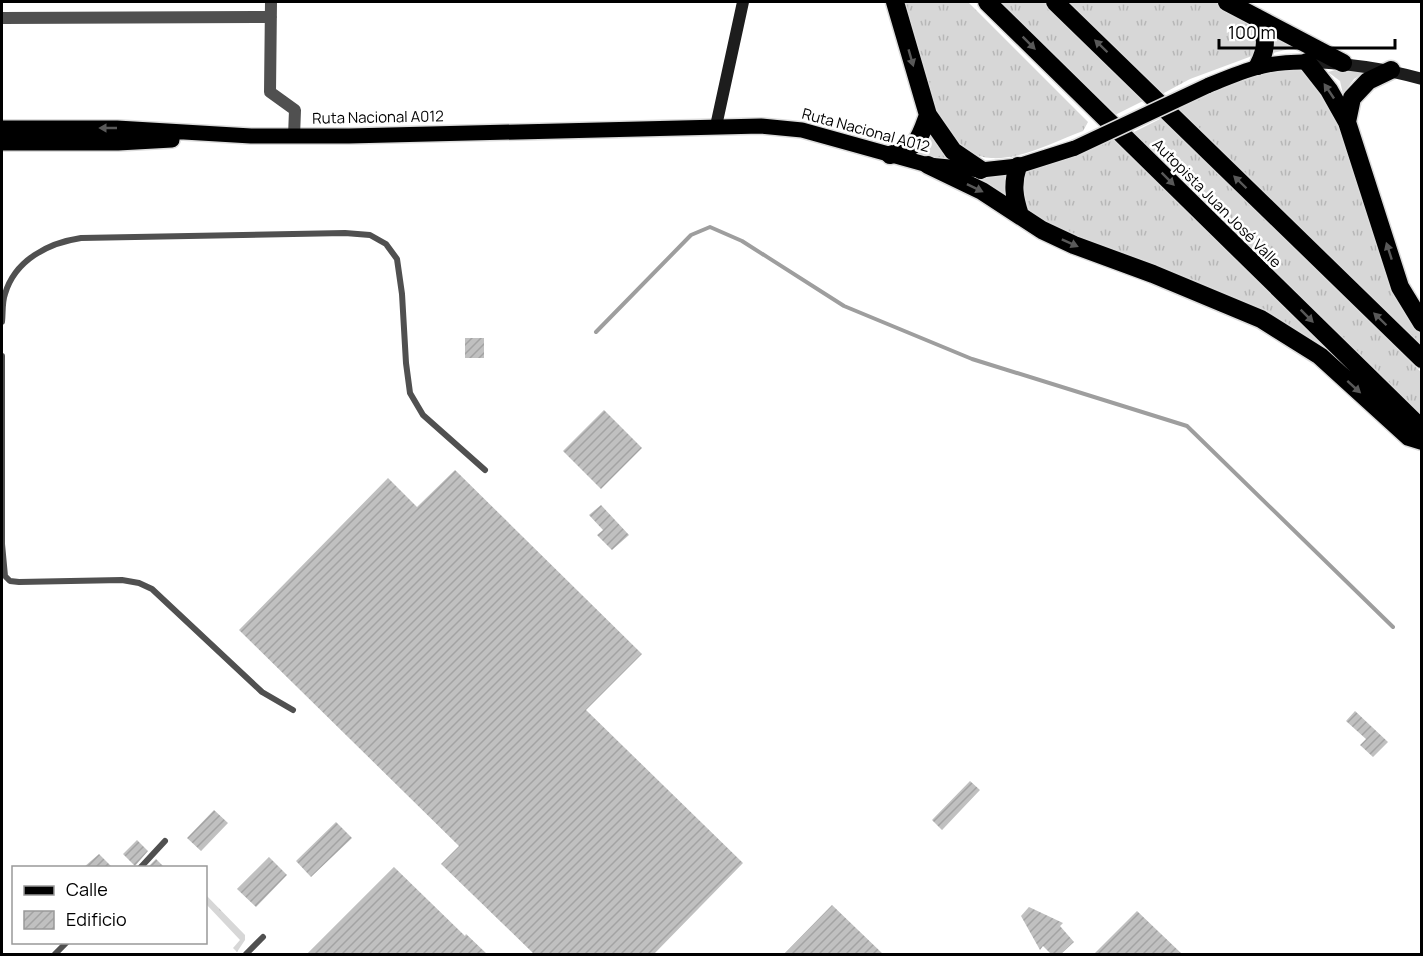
<svg xmlns="http://www.w3.org/2000/svg" width="1423" height="956" font-family="Manrope,sans-serif">
<style>
.grass{fill:url(#grass-tufts)}
.lines{fill:none;stroke-linecap:round;stroke-linejoin:round}
.stream{stroke:#9e9e9e;stroke-width:4}
.building{fill:url(#building-hatch)}
.primary-casing{stroke:#dbdbdb;stroke-width:18}
.motorway-casing{stroke:#dbdbdb;stroke-width:21}
.service{stroke:#505050;stroke-width:6}
.minor{stroke:#505050;stroke-width:12}
.secondary{stroke:#1d1d1d;stroke-width:12}
.primary{stroke:#000;stroke-width:15}
.motorway{stroke:#000;stroke-width:18}
.primary-bridge-casing{stroke:#dbdbdb;stroke-width:18;stroke-linecap:butt}
.primary-bridge{stroke:#000;stroke-width:15}
.oneway{fill:#595959}
.labels{text-anchor:middle;dominant-baseline:central;stroke-width:5;stroke-linejoin:round;paint-order:stroke}
.street-label{font-size:15px;fill:#000;stroke:#fff}
</style>
<defs>
<pattern id="grass-tufts" width="24" height="20" patternUnits="userSpaceOnUse" patternTransform="scale(1.5)"><rect width="24" height="20" fill="#d7d7d7"/><path d="M3 7l-1-3M5 7V3M7 7l1-3M15 17l-1-3M17 17v-4M19 17l1-3" fill="none" stroke="#b7b7b7"/></pattern>
<pattern id="building-hatch" width="6" height="6" patternUnits="userSpaceOnUse" patternTransform="scale(1.5)"><rect width="6" height="6" fill="#c0c0c0"/><path d="M-1 1l2-2M0 6l6-6M5 7l2-2" fill="none" stroke="#a3a3a3"/></pattern>
</defs>
<rect width="100%" height="100%" fill="#fff"/>
<path class="grass" d="M900,2H968L1088,122L1083,131C1055,141 1022,160 991,158C934,155 913,46 900,2Z
M996,2H1046L1147,99L1113,116Z
M1065,2H1217L1246,19L1254,29L1259,40L1256,50L1252,56L1190,79L1162,94Z
M1272,33L1301,48L1289,49L1273,53L1275,46Z
M1291,67L1306,70L1334,107L1397,291L1421,332V352L1177,108C1214,89 1250,75 1291,67Z
M1343,68L1365,72L1354,79L1343,94L1340,81L1328,72Z
M1162,118L1421,372V418L1132,133Z
M931,128L953,161L924,157L913,152Z
M1111,136L1344,364L1317,346L1059,231C1029,212 1018,211 1024,172Z
M1007,172L1005,185L1006,200L978,177Z
M206,895L245,935V940L237,952L233,948L240,940L206,904Z"/>
<g class="lines">
<path class="stream" d="M596,332L691,235L710,227L742,241L844,306L972,359L1187,426L1393,627"/>
</g>
<path class="building" d="M465,338H484V358H465Z
M604,410L642,448L601,489L563,451Z
M455,470L642,654L586,710L743,863L654,954H534L441,864L459,846L239,630L388,478L417,507Z
M601,505L629,535L612,550L597,535L603,530L589,515Z
M1355,711L1388,742L1373,757L1360,745L1366,739L1346,721Z
M970,781L980,790L942,830L932,820Z
M214,810L228,823L201,851L187,838Z
M336,822L352,838L311,877L296,861Z
M137,840L148,851L135,866L123,854Z
M99,854L112,867H84Z
M269,857L287,875L256,907L237,889Z
M156,859L164,867H148Z
M394,867L465,936L466,934L487,954H307Z
M832,905L883,954H784Z
M1029,907L1063,923L1060,926L1074,942L1061,954H1051L1043,946L1040,950L1021,916Z
M1137,911L1182,954H1094Z"/>
<g class="lines">
<defs>
<path id="primary" d="M1207,86C1244,71 1265,61 1307,62
M2,128H117L251,136H349L761,126L802,130L928,165L981,170L1018,166L1075,148
M2,143H118L172,140"/>
<path id="motorway" d="M895,2L928,115L953,151L981,170
M987,2L1422,429
M1055,2L1422,359
M1227,2L1343,63
M1256,17C1267,35 1268,47 1258,66
M1307,62L1329,90L1347,122L1400,287L1422,323
M1347,122L1352,98L1368,81L1391,70
M890,155C918,148 919,140 928,115
M928,165L982,191L1042,230L1074,245L1153,274L1261,319L1320,356L1409,437L1422,441
M1018,166C1012,184 1014,197 1020,215"/>
</defs>
<use href="#primary" class="primary-casing"/>
<use href="#motorway" class="motorway-casing"/>
<path class="service" d="M2,322C3,313 2,302 5,294C15,260 48,243 81,238L345,233L370,235L386,244L397,259L402,294L406,363L410,393L423,415L485,470
M2,356V544L5,576L10,581L19,582L122,580L139,583L152,589L262,692L293,710
M140,868L165,841
M55,954L67,942
M246,954L263,937"/>
<path class="minor" d="M271,2L270,92L295,110L294,136
M2,18L271,17"/>
<path class="secondary" d="M1307,62C1346,63 1383,68 1422,79
M716,126L743,2"/>
<use href="#primary" class="primary"/>
<use href="#motorway" class="motorway"/>
<defs>
<path id="primary-bridge" d="M1075,148L1207,86"/>
</defs>
<use href="#primary-bridge" class="primary-bridge-casing"/>
<use href="#primary-bridge" class="primary-bridge"/>
</g>
<defs><path id="oneway-solid" d="M-6-.8H1V-3.2L6.5 0L1 3.2V.8H-6Z" transform="scale(1.5)"/></defs>
<g class="oneway">
<use href="#oneway-solid" transform="translate(1029 43) rotate(45)"/>
<use href="#oneway-solid" transform="translate(1101 46) rotate(-136)"/>
<use href="#oneway-solid" transform="translate(911 58) rotate(74)"/>
<use href="#oneway-solid" transform="translate(1329 91) rotate(-124)"/>
<use href="#oneway-solid" transform="translate(108 128) rotate(-180)"/>
<use href="#oneway-solid" transform="translate(1168 179) rotate(45)"/>
<use href="#oneway-solid" transform="translate(1240 182) rotate(-136)"/>
<use href="#oneway-solid" transform="translate(975 188) rotate(26)"/>
<use href="#oneway-solid" transform="translate(1070 243) rotate(24)"/>
<use href="#oneway-solid" transform="translate(1389 251) rotate(-108)"/>
<use href="#oneway-solid" transform="translate(1307 316) rotate(45)"/>
<use href="#oneway-solid" transform="translate(1380 319) rotate(-136)"/>
<use href="#oneway-solid" transform="translate(1354 387) rotate(42)"/>
</g>
<g class="labels">
<g class="street-label">
<text transform="translate(378 117) rotate(-1)">Ruta Nacional A012</text>
<text transform="translate(866 130) rotate(15)">Ruta Nacional A012</text>
<text transform="translate(1217 203) rotate(45)">Autopista Juan José Valle</text>
</g>
</g>
<rect width="1423" height="956" fill="none" stroke="#000000" stroke-width="6"/>
<rect x="12" y="866" width="195" height="78" fill="#ffffff" stroke="#999999" stroke-width="1.5"/>
<rect x="24" y="886" width="30" height="9" fill="#000000" stroke="#999999" stroke-width="1.5"/>
<text x="66" y="896" font-size="18" fill="#000000">Calle</text>
<rect x="24" y="911" width="30" height="18" fill="url(#building-hatch)" stroke="#999999" stroke-width="1.5"/>
<text x="66" y="926" font-size="18" fill="#000000">Edificio</text>
<path d="M1219 39v9h176v-9" fill="none" stroke="#000000" stroke-width="3"/>
<text x="1228" y="39" font-size="18" fill="#000000" stroke="#ffffff" stroke-width="4.5" paint-order="stroke">100 m</text>
</svg>
